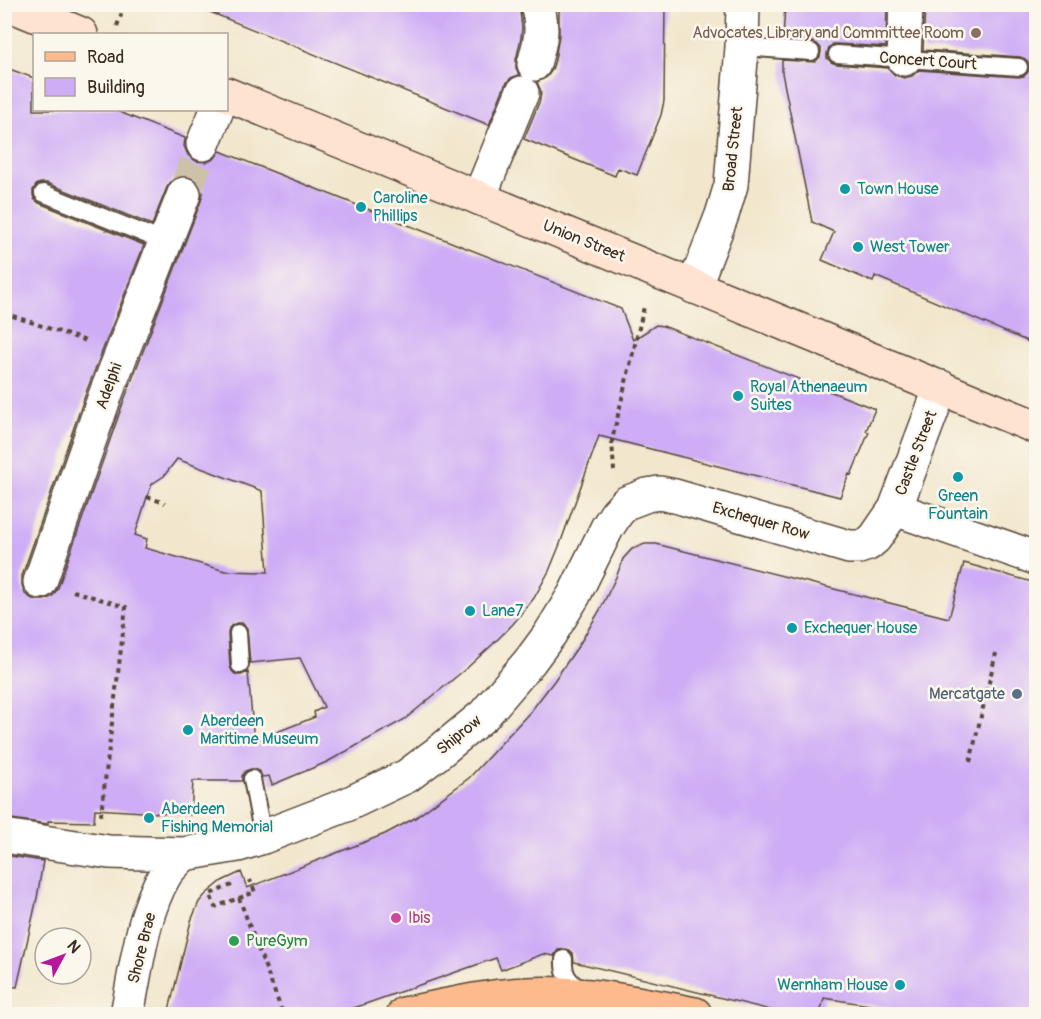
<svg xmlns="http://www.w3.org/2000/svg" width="1041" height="1019" font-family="Pangolin,sans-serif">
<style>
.building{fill:#ceacf6;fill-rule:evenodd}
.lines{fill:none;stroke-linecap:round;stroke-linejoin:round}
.street-tunnel{stroke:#cdc1aa;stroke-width:33;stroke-dasharray:33 16;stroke-linecap:butt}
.lane-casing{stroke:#564638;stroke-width:20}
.street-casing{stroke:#564638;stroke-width:36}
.secondary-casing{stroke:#564638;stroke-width:36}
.primary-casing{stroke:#564638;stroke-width:36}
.path{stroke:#564638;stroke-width:4;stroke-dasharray:4.5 4.5;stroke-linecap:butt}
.lane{stroke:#fff;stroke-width:16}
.street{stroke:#fff;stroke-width:33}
.secondary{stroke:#fee3d1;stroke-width:33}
.primary{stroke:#fcba8d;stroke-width:33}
.education-dot{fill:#8d6e63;stroke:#fbf7ec;stroke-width:2}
.culture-dot{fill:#0f9aa8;stroke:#fbf7ec;stroke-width:2}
.service-dot{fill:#5c6f8a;stroke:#fbf7ec;stroke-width:2}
.hotel-dot{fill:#d1479c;stroke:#fbf7ec;stroke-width:2}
.leisure-dot{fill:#2e9e5b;stroke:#fbf7ec;stroke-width:2}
.labels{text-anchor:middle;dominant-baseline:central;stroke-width:5;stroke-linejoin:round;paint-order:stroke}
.education-label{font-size:16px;fill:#785e54;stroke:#fbf7ec;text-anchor:end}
.street-label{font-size:16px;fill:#3b2a1e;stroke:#fbf7ec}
.culture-label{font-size:16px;fill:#0d838f;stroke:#fbf7ec;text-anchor:start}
.service-label{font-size:16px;fill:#4e5e75;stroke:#fbf7ec;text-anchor:end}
.hotel-label{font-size:16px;fill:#b23c85;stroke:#fbf7ec;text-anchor:start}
.leisure-label{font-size:16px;fill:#27864d;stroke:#fbf7ec;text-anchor:start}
</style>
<rect width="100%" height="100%" fill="#fbf7ec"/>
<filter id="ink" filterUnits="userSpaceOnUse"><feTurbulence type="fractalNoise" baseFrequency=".0167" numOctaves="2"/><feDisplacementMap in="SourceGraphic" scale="12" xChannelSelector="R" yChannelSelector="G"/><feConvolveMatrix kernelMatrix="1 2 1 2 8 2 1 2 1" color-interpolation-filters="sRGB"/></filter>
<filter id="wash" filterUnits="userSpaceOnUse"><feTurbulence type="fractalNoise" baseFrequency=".008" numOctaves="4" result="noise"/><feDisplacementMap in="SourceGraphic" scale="24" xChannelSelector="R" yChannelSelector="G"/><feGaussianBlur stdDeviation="1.35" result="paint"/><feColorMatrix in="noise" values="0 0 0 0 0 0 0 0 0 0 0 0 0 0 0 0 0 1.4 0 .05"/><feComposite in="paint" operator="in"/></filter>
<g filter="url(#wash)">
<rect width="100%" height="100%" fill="#f2e7cd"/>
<g id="blocks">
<path class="building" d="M195,4H519L522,28L521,38L516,60V68L519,75L511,78L505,85L489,125L195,6Z
M559,4H665L664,101L661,115L637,175L618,168L615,176L524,139L540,100L541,91L537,82L547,77L552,70L555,60L559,35Z
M785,4H887L886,47L837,44H833L829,48L827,53V58L831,62L836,64L888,68L895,75L904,78L912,76L919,70L1018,77L1024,76L1028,72L1029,67L1028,62L1025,59L1020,57L923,50L925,4H1036V345L875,276L873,282L822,260L834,232L812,222L782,73V60L815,62L820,57L821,52V48L817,44L812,42L783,39Z
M4,67L34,78V110H114L185,138L184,146L188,155L196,161L206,162L214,159L220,151L621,309L633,340L656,325L663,326L875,409L866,431L869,432L851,475L849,474L840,497L599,436L560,544L549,571L534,598L513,624L492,645L468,667L405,719L327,762L272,785L269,776L262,777L260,772L256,769H251L245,771L242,776V781H193L191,815L95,809L94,822L48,821V824L4,818ZM182,175L191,177L199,183L203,192L201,201L123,403L58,588L52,597L44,600H34L25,594L22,585V576L87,390L144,245L39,203L34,199L33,195V190L37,184L42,183H47L152,225L167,187L173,179ZM177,459L262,491L268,572L225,571L145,548L147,539L135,535L147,497L152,484L164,476ZM237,623H242L247,628L250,663L300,658L324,707L314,712L315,717L254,741L248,672L241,675H236L232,671L230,666L228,633L229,628L232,625Z
M645,544H656L949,618L964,563L1036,583V1014H888L889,1008L824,998L820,1014H787L574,962L573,953L569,950L565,949L558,950L554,956L543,954L501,970L496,958L337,1014H168L191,921L199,902L205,895L222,881L241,872L247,888L385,834L415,818L469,778L531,711L554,681L579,645L600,610L617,575L623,559L632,549Z
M4,855L43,861L37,898L17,987L4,986Z"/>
</g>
</g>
<g filter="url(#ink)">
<use href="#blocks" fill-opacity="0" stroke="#564638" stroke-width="1.5"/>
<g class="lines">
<path class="street-tunnel" d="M184,194L203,144"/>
<defs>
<path id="lane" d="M742,47L811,52
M837,54L1019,67
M43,193L165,242
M238,633L240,665
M252,779L263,837
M564,959C563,977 570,981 583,992"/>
<path id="street" d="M904,59L906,4
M534,64C541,39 544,30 537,4
M203,144L217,110
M479,198L522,93
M694,287L722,215L731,185L742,47L743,4
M895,509L1036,558
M40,582L105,396L184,194
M4,836L109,852L184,854L238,845L263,837L346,805L407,776L439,752L484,715L530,661L550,634L574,595L607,528L616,514L626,503L647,495L659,493L675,496L849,547H859L868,544L875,538L895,509L941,387
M127,1014C136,971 142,913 165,875C170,867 177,861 184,854"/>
<path id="secondary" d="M8,4L81,34
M226,94L1036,427"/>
<path id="primary" d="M404,1014C444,1006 485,996 526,994C583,991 639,1003 695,1014"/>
</defs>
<use href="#lane" class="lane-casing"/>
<use href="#street" class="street-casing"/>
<use href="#secondary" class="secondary-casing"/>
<use href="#primary" class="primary-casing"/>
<path class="path" d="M117,26L125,4
M4,313L89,342
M614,471L612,440L644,307
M147,497L165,503
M73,591L126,607L101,814H103
M970,762L996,653
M232,885L210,894L215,907L239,898L283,1014
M239,898L255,892L250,880"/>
<use href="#lane" class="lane"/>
<use href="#street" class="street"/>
<use href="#secondary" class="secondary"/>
<use href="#primary" class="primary"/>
</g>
</g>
<circle class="education-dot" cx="976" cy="33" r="6"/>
<g class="culture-dot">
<circle cx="845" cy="189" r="6"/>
<circle cx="361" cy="207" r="6"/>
<circle cx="858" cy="247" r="6"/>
<circle cx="738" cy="396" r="6"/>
<circle cx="958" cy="477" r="6"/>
<circle cx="470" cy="611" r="6"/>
<circle cx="792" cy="628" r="6"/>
<circle cx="188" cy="730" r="6"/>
<circle cx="149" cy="818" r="6"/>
<circle cx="900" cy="985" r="6"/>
</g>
<circle class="service-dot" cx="1017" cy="694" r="6"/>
<circle class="hotel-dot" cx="396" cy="918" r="6"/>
<circle class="leisure-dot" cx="234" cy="941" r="6"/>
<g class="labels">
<g class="education-label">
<text x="964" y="33">Advocates Library and Committee Room</text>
</g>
<g class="street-label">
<text transform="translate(928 61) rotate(4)">Concert Court</text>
<text transform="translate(733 149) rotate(-84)">Broad Street</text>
<text transform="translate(584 241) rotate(22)">Union Street</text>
<text transform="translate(109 386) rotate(-70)">Adelphi</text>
<text transform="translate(916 453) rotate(-69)">Castle Street</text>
<text transform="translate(761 521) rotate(16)">Exchequer Row</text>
<text transform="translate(459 735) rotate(-39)">Shiprow</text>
<text transform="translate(142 948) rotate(-76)">Shore Brae</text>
</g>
<g class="culture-label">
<text x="857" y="189">Town House</text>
<text x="373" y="198">Caroline<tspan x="373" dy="18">Phillips</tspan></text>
<text x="870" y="247">West Tower</text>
<text x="750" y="387">Royal Athenaeum<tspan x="750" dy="18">Suites</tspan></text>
<text x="958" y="496" text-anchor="middle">Green<tspan x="958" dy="18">Fountain</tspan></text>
<text x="482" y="611">Lane7</text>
<text x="804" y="628">Exchequer House</text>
<text x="200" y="721">Aberdeen<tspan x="200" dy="18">Maritime Museum</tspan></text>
<text x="161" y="809">Aberdeen<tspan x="161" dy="18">Fishing Memorial</tspan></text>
<text x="888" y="985" text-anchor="end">Wernham House</text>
</g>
<g class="service-label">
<text x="1005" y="694">Mercatgate</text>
</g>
<g class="hotel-label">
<text x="408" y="918">Ibis</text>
</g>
<g class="leisure-label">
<text x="246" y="941">PureGym</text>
</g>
</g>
<rect width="1041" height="1019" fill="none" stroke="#fbf7ec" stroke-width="24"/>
<rect x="33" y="33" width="195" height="78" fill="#fbf7ec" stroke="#aea59a" stroke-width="1.5"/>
<rect x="45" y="52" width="30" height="9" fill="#fcba8d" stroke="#aea59a" stroke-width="1.5"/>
<text x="87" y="63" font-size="18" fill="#3b2a1e">Road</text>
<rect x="45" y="78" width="30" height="18" fill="#ceacf6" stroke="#aea59a" stroke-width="1.5"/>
<text x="87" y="93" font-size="18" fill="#3b2a1e">Building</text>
<g transform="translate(63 956) rotate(49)"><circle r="28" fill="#fbf7ec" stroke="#aea59a" stroke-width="1.5"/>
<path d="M0-4.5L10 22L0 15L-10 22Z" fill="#b5179e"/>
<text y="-9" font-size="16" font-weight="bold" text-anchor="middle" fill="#3b2a1e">N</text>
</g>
</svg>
